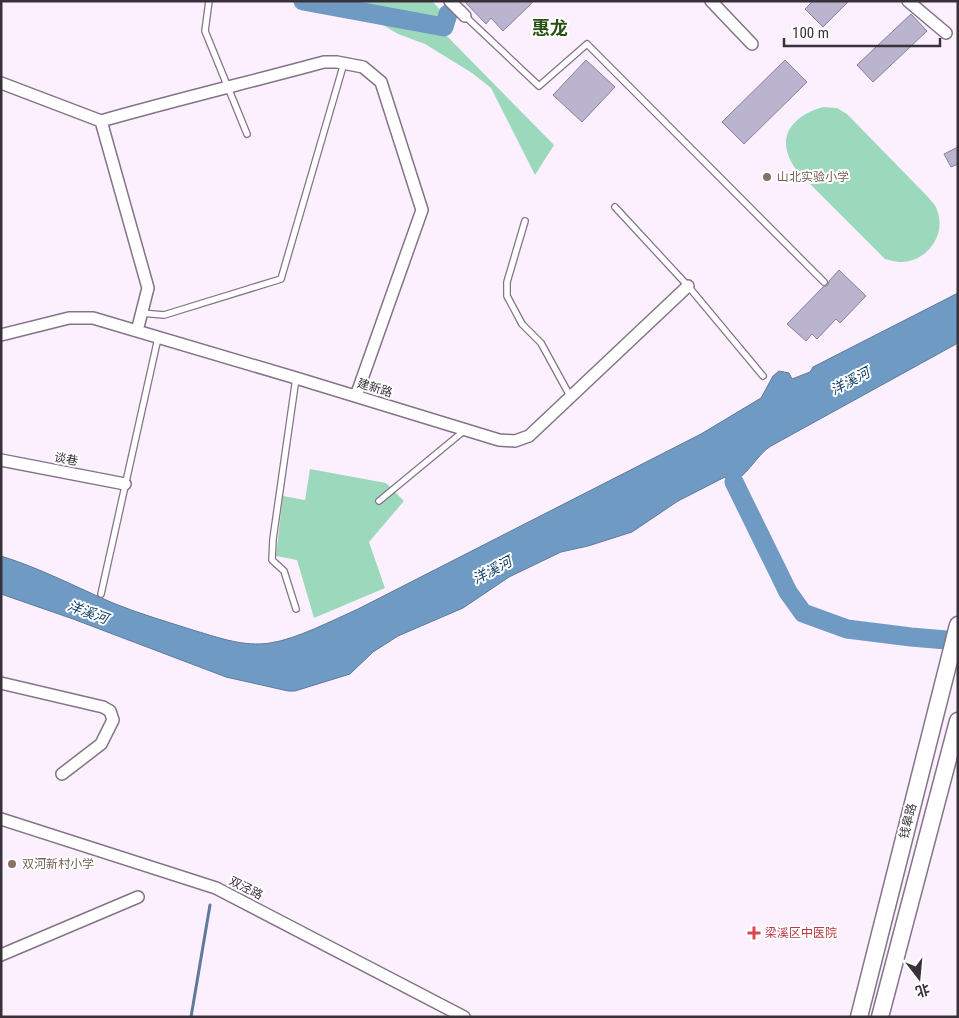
<svg xmlns="http://www.w3.org/2000/svg" width="959" height="1018" font-family="'Roboto Condensed','Noto Sans SC',sans-serif">
<style>
.green{fill:#9cd9bc}
.water{fill:#6f9ac4;stroke:#5f7a9b}
.lines{fill:none;stroke-linecap:round;stroke-linejoin:round}
.stream{stroke:#5f7a9b;stroke-width:3}
.river{stroke:#6f9ac4;stroke-width:19}
.building{fill:#bbb4ce;stroke:#88819a}
.lane-casing{stroke:#847389;stroke-width:8}
.street-casing{stroke:#847389;stroke-width:14}
.secondary-casing{stroke:#847389;stroke-width:19}
.lane{stroke:#fff;stroke-width:5.5}
.street{stroke:#fff;stroke-width:11}
.secondary{stroke:#fff;stroke-width:16}
.education-dot{fill:#8d6e63;stroke:#fff;stroke-width:2}
.health-dot{fill:#e0444e;stroke:#fff;stroke-width:2}
.labels{text-anchor:middle;dominant-baseline:central;stroke-width:4;stroke-linejoin:round;paint-order:stroke}
.education-label{font-size:12px;fill:#785e54;stroke:#fff;text-anchor:start}
.street-label{font-size:12px;fill:#39313a;stroke:#fff}
.health-label{font-size:12px;fill:#be3a42;stroke:#fff;text-anchor:start}
.water-label{font-size:14px;font-style:italic;fill:#11426b;stroke:#fff}
.district-label{font-size:18px;font-weight:bold;fill:#285115;stroke:#fff}
</style>
<rect width="100%" height="100%" fill="#fcf0ff"/>
<path class="green" d="M331,1H432L443,13L441,21Z
M378,22L443,32L554,145L535,175L491,88L472,73L425,44L398,34Z
M823,107L837,108L847,114L928,197C931,201 936,205 937,210C947,234 927,262 901,262C896,262 890,260 885,259L797,171C774,140 789,117 823,107Z
M310,469L386,483L404,501L369,542L385,588L314,618L297,560L276,556L283,496L305,500Z"/>
<path class="water" d="M958,293V343C896,377 833,412 771,446C756,455 745,481 729,482L725,477L678,501L632,532L588,546L561,552L509,577L463,608L398,636L373,652L350,674L295,691H288L226,677L73,619L1,594V556C40,568 76,587 113,603C140,614 168,622 196,631C220,638 244,647 270,643C297,639 333,620 358,609L701,434L761,398L773,376L779,371L789,373L792,379L810,372L813,367Z"/>
<g class="lines">
<path class="stream" d="M191,1017L210,905"/>
<path class="river" d="M303,1L444,27L448,14
M734,482L788,592L803,613L847,629L911,637L958,641"/>
</g>
<path class="building" d="M464,1H534L503,31L491,18L486,24Z
M813,1H849L823,27L805,9Z
M911,14L927,31L873,82L857,65Z
M586,60L615,87L582,122L553,95Z
M785,60L807,82L744,144L722,122Z
M958,147V164L951,167L944,154Z
M839,270L866,296L840,323L836,319L817,339L812,334L806,341L787,324L823,287L828,285L829,281Z"/>
<g class="lines">
<defs>
<path id="lane" d="M209,1L205,31L247,134
M465,16L539,86L587,44L824,282
M615,207L688,286L763,376
M525,221L507,282V296L522,324L541,343L570,396
M141,313L164,315L281,279L344,63
M379,501L465,430
M101,594L158,338
M296,609L284,571L272,560L273,539L296,378"/>
<path id="street" d="M450,1L465,16
M711,1L752,44
M908,1L946,33
M1,83L101,121
M137,331L148,288L101,121C175,100 250,82 324,62H337L363,67L381,82L422,210L356,396
M1,335L69,318H93L296,378L499,440L515,441L529,436L688,286
M1,460L125,484
M1,683L103,707L110,711L113,720L101,744L62,774
M1,819L216,888L464,1017
M1,955L138,897"/>
<path id="secondary" d="M859,1017L958,625
M880,1017L958,721"/>
</defs>
<use href="#lane" class="lane-casing"/>
<use href="#street" class="street-casing"/>
<use href="#secondary" class="secondary-casing"/>
<use href="#lane" class="lane"/>
<use href="#street" class="street"/>
<use href="#secondary" class="secondary"/>
</g>
<g class="education-dot">
<circle cx="767" cy="177" r="5"/>
<circle cx="12" cy="864" r="5"/>
</g>
<path class="health-dot" d="M751.5 925.5h5v5h5v5h-5v5h-5v-5h-5v-5h5z"/>
<g class="labels">
<g class="education-label">
<text x="777" y="177">山北实验小学</text>
<text x="22" y="864">双河新村小学</text>
</g>
<g class="street-label">
<text transform="translate(375 388) rotate(17)">建新路</text>
<text transform="translate(66 459) rotate(11)">谈巷</text>
<text transform="translate(908 821) rotate(-76)">钱皋路</text>
<text transform="translate(246 888) rotate(27)">双泾路</text>
</g>
<g class="health-label">
<text x="765" y="933">梁溪区中医院</text>
</g>
<g class="water-label">
<text transform="translate(850 381) rotate(-28)">洋溪河</text>
<text transform="translate(492 570) rotate(-28)">洋溪河</text>
<text transform="translate(88 612) rotate(20)">洋溪河</text>
</g>
<g class="district-label">
<text x="550" y="27">惠龙</text>
</g>
</g>
<rect width="959" height="1018" fill="none" stroke="#39313a" stroke-width="5"/>
<g transform="translate(919 978) rotate(164)" stroke="#ffffff" stroke-width="4" paint-order="stroke">
<path d="M0-4L9 19L0 12L-9 19Z" fill="#39313a"/>
<text y="-8" font-size="14" font-weight="bold" text-anchor="middle" fill="#39313a">北</text>
</g>
<path d="M784 38v8h156v-8" fill="none" stroke="#39313a" stroke-width="2.5"/>
<text x="792" y="38" font-size="15" fill="#39313a" stroke="#ffffff" stroke-width="4" paint-order="stroke">100 m</text>
</svg>
